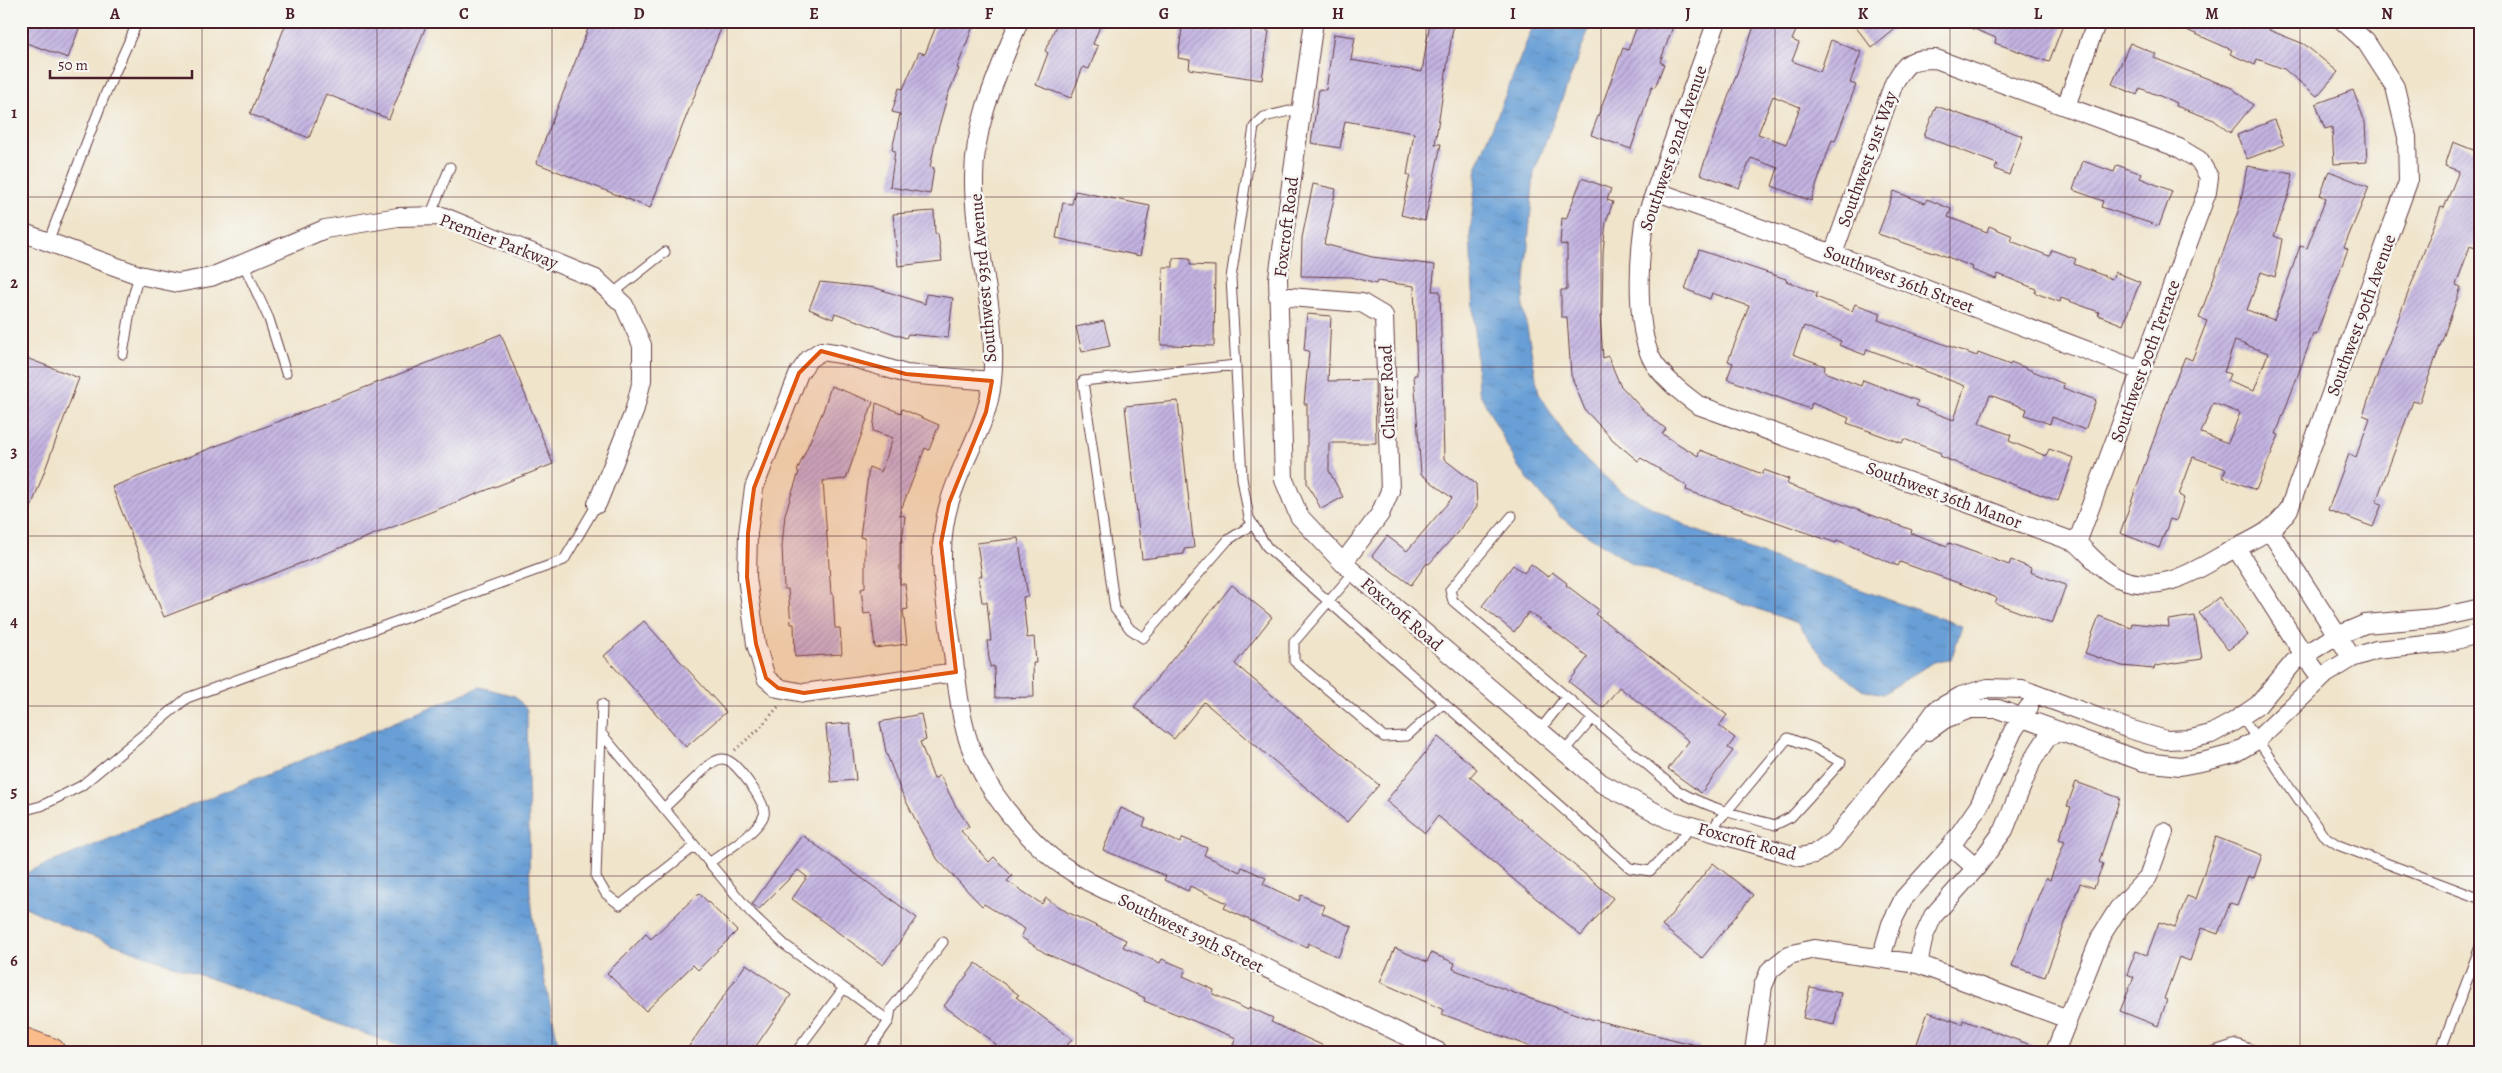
<svg xmlns="http://www.w3.org/2000/svg" width="2502" height="1073" font-family="Alegreya,serif">
<style>
.water{fill:url(#water-ripples);stroke:#595f80}
.building{fill:url(#building-hatch);fill-rule:evenodd}
.lines{fill:none;stroke-linecap:round;stroke-linejoin:round}
.lane-casing{stroke:#633d43;stroke-width:11}
.street-casing{stroke:#633d43;stroke-width:20}
.highway-casing{stroke:#633d43;stroke-width:30}
.path{stroke:#633d43;stroke-width:3;stroke-dasharray:1 4;stroke-linecap:butt}
.lane{stroke:#fff;stroke-width:9}
.street{stroke:#fff;stroke-width:18}
.highway{stroke:#f9bc8a;stroke-width:28}
.marked{fill:#e0560e;fill-opacity:0.2;stroke:#e0560e;stroke-width:4;stroke-linejoin:round}
.grid{fill:none;stroke:#4a1f2b;stroke-width:1;stroke-opacity:0.55}
.labels{text-anchor:middle;dominant-baseline:central;stroke-width:5;stroke-linejoin:round;paint-order:stroke}
.street-label{font-size:18px;fill:#4a1f2b;stroke:#f6f6f2}
.neatline{fill:none;stroke:#4a1f2b;stroke-width:2}
.grid-label{font-size:16px;text-anchor:middle;font-weight:bold;fill:#4a1f2b}
</style>
<defs>
<pattern id="water-ripples" width="26" height="14" patternUnits="userSpaceOnUse" patternTransform="scale(1.25)"><rect width="26" height="14" fill="#689fd6"/><path d="M2 4q2-2 4 0t4 0M15 11q2-2 4 0t4 0" fill="none" stroke="#5881ae"/></pattern>
<pattern id="building-hatch" width="6" height="6" patternUnits="userSpaceOnUse" patternTransform="scale(1.25)"><rect width="6" height="6" fill="#c3b3e2"/><path d="M-1 1l2-2M0 6l6-6M5 7l2-2" fill="none" stroke="#a091b7"/></pattern>
</defs>
<rect width="100%" height="100%" fill="#f6f6f2"/>
<filter id="ink" filterUnits="userSpaceOnUse"><feTurbulence type="fractalNoise" baseFrequency=".02" numOctaves="2"/><feDisplacementMap in="SourceGraphic" scale="10" xChannelSelector="R" yChannelSelector="G"/><feConvolveMatrix kernelMatrix="1 2 1 2 8 2 1 2 1" color-interpolation-filters="sRGB"/></filter>
<filter id="wash" filterUnits="userSpaceOnUse"><feTurbulence type="fractalNoise" baseFrequency=".0096" numOctaves="4" result="noise"/><feDisplacementMap in="SourceGraphic" scale="20" xChannelSelector="R" yChannelSelector="G"/><feGaussianBlur stdDeviation="1.12" result="paint"/><feColorMatrix in="noise" values="0 0 0 0 0 0 0 0 0 0 0 0 0 0 0 0 0 1.4 0 .05"/><feComposite in="paint" operator="in"/></filter>
<g filter="url(#wash)">
<rect width="100%" height="100%" fill="#f0e4ca"/>
<path class="water" d="M1535,21H1592L1534,172L1523,306L1539,394L1573,448L1621,491L1692,529L1962,626L1951,660L1933,662L1883,694L1861,689L1825,660L1797,623L1631,563L1560,517L1519,468L1478,390L1470,235L1477,166Z
M480,687L515,696L527,710L530,893L537,944L560,1052H416L77,931L21,905V875Z"/>
<g id="blocks">
<path class="building" d="M21,21H82L68,58L21,41Z
M287,21H428L389,119L326,94L309,138L250,114Z
M591,21H724L650,208L536,163Z
M938,21H975L957,68L959,69L948,94L937,133L930,167L934,168L930,194L890,187L895,151L892,150L900,114L892,112L899,88L903,89L919,52L925,54Z
M1058,21H1102L1093,44L1098,46L1089,69L1083,67L1071,98L1036,85L1048,53L1045,51Z
M1183,21H1204L1269,31L1262,80L1189,69L1190,60L1178,58Z
M1430,21H1454L1435,144H1441L1425,221L1401,215L1410,175H1407L1414,133L1345,121L1340,148L1311,143L1319,89L1326,90L1334,34L1355,37L1351,60L1422,72Z
M1639,21H1675L1660,62L1664,64L1655,87L1652,86L1631,149L1591,135L1623,48L1628,50Z
M1756,21H1800L1792,40L1799,43L1792,61L1820,72L1831,40L1861,52L1850,83L1856,85L1835,141L1832,140L1811,201L1772,186L1778,168L1751,158L1739,188L1700,174ZM1773,96L1800,107L1786,144L1758,134Z
M1851,21H1905L1872,48Z
M1955,21H2052L2063,25L2049,62L1995,43L1996,38Z
M2166,21H2261L2271,26L2269,30L2304,44L2338,72L2317,96L2284,69L2257,59L2255,65L2230,54L2232,50Z
M2130,43L2156,54L2154,58L2232,88L2253,105L2230,133L2214,120L2176,106L2177,103L2140,88L2137,95L2112,84Z
M2353,90L2365,122L2367,162L2334,164L2332,127L2325,129L2316,104Z
M1936,106L2023,136L2009,175L1995,169L1997,164L1924,136Z
M2274,120L2284,145L2247,159L2237,135Z
M2453,142L2481,153V234L2475,248L2470,246L2456,285L2461,287L2442,341L2419,403L2413,401L2388,469L2376,502L2382,504L2373,527L2328,510L2349,454L2356,457L2370,418L2363,415L2384,356L2441,207L2444,208L2459,171L2445,166Z
M2083,161L2114,172L2117,165L2142,174L2140,178L2172,191L2159,226L2101,207L2103,201L2073,190Z
M2247,166L2293,174L2289,194L2274,236L2282,239L2275,277L2261,272L2247,310L2274,320L2300,246L2307,248L2326,198L2320,195L2329,171L2369,187L2344,247L2348,249L2316,335L2313,334L2276,434L2279,435L2256,490L2222,477L2226,469L2193,457L2179,495L2184,498L2176,521L2170,519L2159,548L2120,533L2173,386L2185,357L2192,360L2207,321L2199,318L2240,206ZM2235,341L2268,353L2254,391L2227,381L2230,374L2224,372ZM2213,403L2240,413L2228,443L2201,433Z
M1582,178L1611,189L1607,200L1613,202L1606,222L1603,251L1602,316H1600L1603,358L1608,356L1620,385L1645,412L1666,429L1662,434L1698,456L1700,450L1762,474L1764,470L1789,479L1787,484L1912,530L1911,533L1947,546L1949,543L2009,565L2011,560L2031,568L2030,572L2066,585L2052,624L1995,603L1997,598L1961,584L1900,562L1898,566L1837,540L1836,543L1686,490L1687,486L1641,458L1638,461L1613,440L1585,410L1571,375L1567,317H1561V290H1567V245L1560,244L1562,218L1566,219Z
M1313,184L1336,189L1324,244L1372,257L1435,265L1432,291H1440L1444,459L1476,484L1477,507L1456,534L1429,564L1427,563L1411,585L1372,556L1387,536L1407,551L1452,498L1421,474L1414,375H1417L1414,286L1377,281L1376,284L1351,277L1301,276L1302,238Z
M1075,191L1150,206L1140,256L1056,238L1063,203L1072,204Z
M1894,191L1925,203L1927,199L1951,209L1948,217L1987,232L1989,226L2013,236L2011,241L2049,256L2052,250L2076,259L2074,264L2112,279L2115,272L2140,282L2123,325L2098,315L2099,312L2061,298L2060,302L2035,293L2036,289L1998,274L1996,279L1972,270L1973,267L1935,252L1934,253L1878,234Z
M934,211L935,234H938L942,261L898,266L893,214Z
M1699,250L1786,279V281L1817,293L1816,297L1852,311L1855,304L1881,313L1878,320L1946,345L1977,356L1978,353L2010,365L2011,362L2064,384L2063,388L2096,400L2085,430L2052,417L2050,424L2025,415L2027,409L1990,395L1979,423L2011,435L2009,441L2046,456L2049,449L2074,458L2058,501L1971,469L1940,456L1941,453L1904,439L1902,443L1847,423L1849,418L1812,403L1810,409L1727,379L1733,363L1728,361L1749,306L1712,293L1710,299L1685,289ZM1804,326L1841,341L1839,345L1865,355L1867,349L1965,386L1954,420L1916,406L1918,401L1863,380L1861,386L1824,372L1825,366L1793,354Z
M1173,258L1190,259V265L1215,266L1214,346L1161,345L1163,267H1173Z
M820,282L876,288L925,304L926,294L953,298L948,338L908,334L906,338L835,313L833,319L809,309Z
M1307,314L1331,316L1328,381L1375,380L1376,443H1329V471L1343,497L1321,509L1307,483V404H1304L1309,351L1304,350Z
M1104,321L1110,346L1082,352L1076,327Z
M501,334L553,464L164,617L112,487Z
M21,356L79,378L23,529H21Z
M831,386L873,402L846,479L823,481L831,594H833L835,628H840L842,654L795,657L794,624H791L788,589H784L782,546L785,514L799,472L797,471L823,411Z
M1178,401L1194,548L1184,549V554L1142,559L1125,406Z
M876,403L901,413L902,409L939,425L929,450L925,448L899,515L905,516L902,542H900V584H905L908,609L903,610L907,644L875,648L871,613L864,614L861,589L865,588V538L860,537L869,467L881,472L893,438L873,431Z
M1018,538L1028,596L1023,597L1027,638L1034,637L1036,663H1033L1034,697L995,698L994,666L990,667L987,641H991L987,602H982L978,576H982L977,543Z
M1531,564L1548,577L1552,572L1567,583L1566,585L1599,610L1595,614L1727,715L1719,726L1735,738L1728,748L1733,751L1701,793L1668,769L1689,741L1619,687L1603,708L1569,682L1588,657L1529,612L1514,632L1482,606L1513,565L1524,573Z
M1232,585L1272,617L1235,664L1379,785L1347,822L1204,702L1174,739L1134,707Z
M2219,597L2248,635L2228,650L2199,613Z
M2099,616L2131,628L2132,623L2169,627L2168,620L2195,616L2202,659L2155,666L2154,669L2122,666L2085,653Z
M644,621L726,712L686,747L604,656Z
M921,714L926,740L920,742L934,779L940,775L955,805L969,826L961,831L989,862L994,857L1012,876L1007,881L1042,904L1046,898L1067,912L1126,940L1123,947L1160,963L1162,959L1186,969L1183,976L1214,990L1213,994L1248,1010L1249,1007L1273,1018L1271,1022L1337,1052H1248L1233,1045L1236,1038L1144,1001L1145,998L1045,953L1021,937L1025,929L984,904L982,906L938,860L921,831L900,789L886,752L880,722Z
M850,723L856,780L831,782L826,725Z
M1438,737L1477,769L1470,777L1613,898L1581,936L1438,816L1425,833L1386,801Z
M2076,782L2120,798L2099,862L2103,864L2094,888L2080,883L2045,977L2012,966L2033,909L2046,878L2050,880L2065,841L2059,839L2071,807L2067,806Z
M1121,808L1146,819L1143,826L1180,843L1183,838L1207,848L1204,855L1240,872L1242,867L1266,878L1263,884L1299,901L1301,895L1325,906L1322,913L1352,927L1338,957L1308,943L1307,947L1283,936L1224,908L1227,903L1190,886L1188,891L1164,880L1166,876L1103,850Z
M802,835L917,918L883,965L792,899L807,877L798,870L759,909L752,904Z
M2216,837L2262,855L2254,878L2248,876L2237,905L2230,903L2218,934L2201,928L2190,961L2179,957L2164,999L2167,1000L2158,1026L2120,1011L2134,977L2127,974L2136,951L2147,955L2159,922L2175,927L2187,896L2195,899Z
M1713,863L1753,895L1702,958L1662,926Z
M699,893L737,931L698,970L693,965L646,1011L607,973L646,934L651,939Z
M1395,948L1427,962L1431,953L1455,963L1453,969L1522,996L1591,1019L1700,1046L1699,1052H1545L1531,1047L1442,1014L1444,1010L1380,982Z
M976,963L1019,995L1016,997L1072,1039L1062,1052H991L996,1044L944,1006Z
M746,964L791,995L752,1052H685Z
M1810,987L1841,993L1834,1025L1803,1018Z
M1928,1012L1962,1024L1963,1020L2044,1050V1052H1914Z"/>
</g>
</g>
<g filter="url(#ink)">
<use href="#blocks" fill-opacity="0" stroke="#633d43" stroke-width="1"/>
<g class="lines">
<defs>
<path id="lane" d="M1302,108L1264,117L1254,127L1231,278L1242,478L1249,518L1267,547L1630,868L1650,871L1692,827
M430,216L450,167
M48,242L104,97L138,21
M243,263L269,319L286,373
M612,294L665,252
M123,354L132,300L139,275
M1236,365L1083,381L1115,609L1130,629L1143,638L1228,540L1253,524
M1512,516L1450,590L1453,601L1677,790C1707,808 1742,816 1775,825L1791,817L1841,762L1814,748L1788,738L1727,811L1717,822L1713,832
M1354,572L1294,642V661L1384,737L1407,736L1444,703
M602,704L596,877L606,894L620,905L695,846
M2241,716L2323,835L2338,845L2481,899
M1539,731L1566,697
M601,733L752,914L785,945L889,1021
M1564,752L1592,719
M664,808L709,765C715,761 720,757 727,760C737,763 768,805 764,815C758,832 724,852 709,863
M21,811L41,806L81,786L187,698L564,560L597,504
M796,1052L844,988
M867,1052L889,1021L891,1009L943,942
M2211,1052L2236,1044L2258,1052
M2440,1052L2481,944"/>
<path id="street" d="M1019,21C999,71 974,122 974,177C973,245 999,313 992,381C988,426 960,462 949,504C936,548 944,590 950,633C955,663 957,692 963,721C974,774 1010,821 1050,856C1061,866 1076,874 1089,882L1439,1052
M1314,21L1278,278L1284,480L1299,516L1343,563L1601,783L1670,820L1800,857L1814,854L1833,841L1915,739L1936,710L1961,696L1988,688L2022,689L2129,729L2166,740L2191,739L2211,734L2233,722L2258,705L2294,662L2332,638L2365,624L2436,618L2481,608
M1717,21L1644,222C1639,258 1634,336 1656,366C1668,382 1682,393 1698,405L2077,543C2089,554 2103,571 2118,578C2160,595 2193,572 2228,552C2252,540 2274,532 2289,509L2408,182L2407,137L2395,87L2366,42L2343,21
M2066,106L2097,21
M1655,191L1833,254L2141,371
M21,232L139,275L178,283L211,277L325,229L398,217L442,216L596,279L624,305L642,345V380L634,412L597,504
M1833,254L1894,83C1907,61 1910,59 1936,59L2179,148L2199,160L2209,177L2207,192L2077,543
M1278,296L1362,303L1384,316L1390,491L1380,514L1343,563
M2270,531L2352,658
M2236,548L2304,655L2321,678
M956,672L804,693L778,688L766,678L756,644L747,577L748,533L754,488L799,373L809,359L821,351L841,354L906,374L992,381
M1928,731L1945,719L1970,709H1998L2144,762L2180,766L2206,761L2233,754L2257,740L2326,674L2352,658L2376,650L2446,643L2481,633
M1951,846L1976,868
M1881,958L1891,924L1904,898L1951,846L1979,806L2013,731L2029,707
M1918,964L1924,936L1933,916L1976,868L2004,830L2032,761L2047,738L2060,731
M1754,1052L1763,986L1770,970L1789,955L1814,949L1918,964L2068,1019
M2055,1052L2101,936L2118,909L2148,877L2164,832"/>
<path id="highway" d="M21,1041L51,1052"/>
</defs>
<use href="#lane" class="lane-casing"/>
<use href="#street" class="street-casing"/>
<use href="#highway" class="highway-casing"/>
<path class="path" d="M735,750L758,730L778,707"/>
<use href="#lane" class="lane"/>
<use href="#street" class="street"/>
<use href="#highway" class="highway"/>
</g>
</g>
<path class="marked" d="M821,351L906,374L992,381L986,412L949,503L941,543L956,672L804,693L778,688L766,678L756,644L747,577L748,533L754,488L799,373Z"/>
<path class="grid" d="M202,21V1052M377,21V1052M552,21V1052M727,21V1052M901,21V1052M1076,21V1052M1251,21V1052M1426,21V1052M1601,21V1052M1775,21V1052M1950,21V1052M2125,21V1052M2300,21V1052M21,197H2481M21,367H2481M21,536H2481M21,706H2481M21,876H2481"/>
<g class="labels">
<g class="street-label">
<text transform="translate(1673 148) rotate(-71)">Southwest 92nd Avenue</text>
<text transform="translate(1867 159) rotate(-70)">Southwest 91st Way</text>
<text transform="translate(1286 227) rotate(-83)">Foxcroft Road</text>
<text transform="translate(499 241) rotate(21)">Premier Parkway</text>
<text transform="translate(983 278) rotate(-95)">Southwest 93rd Avenue</text>
<text transform="translate(1899 279) rotate(21)">Southwest 36th Street</text>
<text transform="translate(2361 315) rotate(-70)">Southwest 90th Avenue</text>
<text transform="translate(2145 361) rotate(-70)">Southwest 90th Terrace</text>
<text transform="translate(1387 392) rotate(-92)">Cluster Road</text>
<text transform="translate(1944 495) rotate(20)">Southwest 36th Manor</text>
<text transform="translate(1402 614) rotate(41)">Foxcroft Road</text>
<text transform="translate(1747 841) rotate(15)">Foxcroft Road</text>
<text transform="translate(1191 933) rotate(26)">Southwest 39th Street</text>
</g>
</g>
<rect width="2502" height="1073" fill="none" stroke="#f6f6f2" stroke-width="55"/>
<path d="M50 70v8h142v-8" fill="none" stroke="#4a1f2b" stroke-width="2.5"/>
<text x="58" y="70" font-size="15" fill="#4a1f2b" stroke="#f6f6f2" stroke-width="4" paint-order="stroke">50 m</text>
<rect x="28" y="28" width="2446" height="1018" class="neatline"/>
<g class="grid-label">
<text x="115" y="19">A</text>
<text x="290" y="19">B</text>
<text x="464" y="19">C</text>
<text x="639" y="19">D</text>
<text x="814" y="19">E</text>
<text x="989" y="19">F</text>
<text x="1164" y="19">G</text>
<text x="1338" y="19">H</text>
<text x="1513" y="19">I</text>
<text x="1688" y="19">J</text>
<text x="1863" y="19">K</text>
<text x="2038" y="19">L</text>
<text x="2212" y="19">M</text>
<text x="2387" y="19">N</text>
<text x="14" y="118">1</text>
<text x="14" y="288">2</text>
<text x="14" y="457">3</text>
<text x="14" y="627">4</text>
<text x="14" y="797">5</text>
<text x="14" y="966">6</text>
</g>
</svg>
